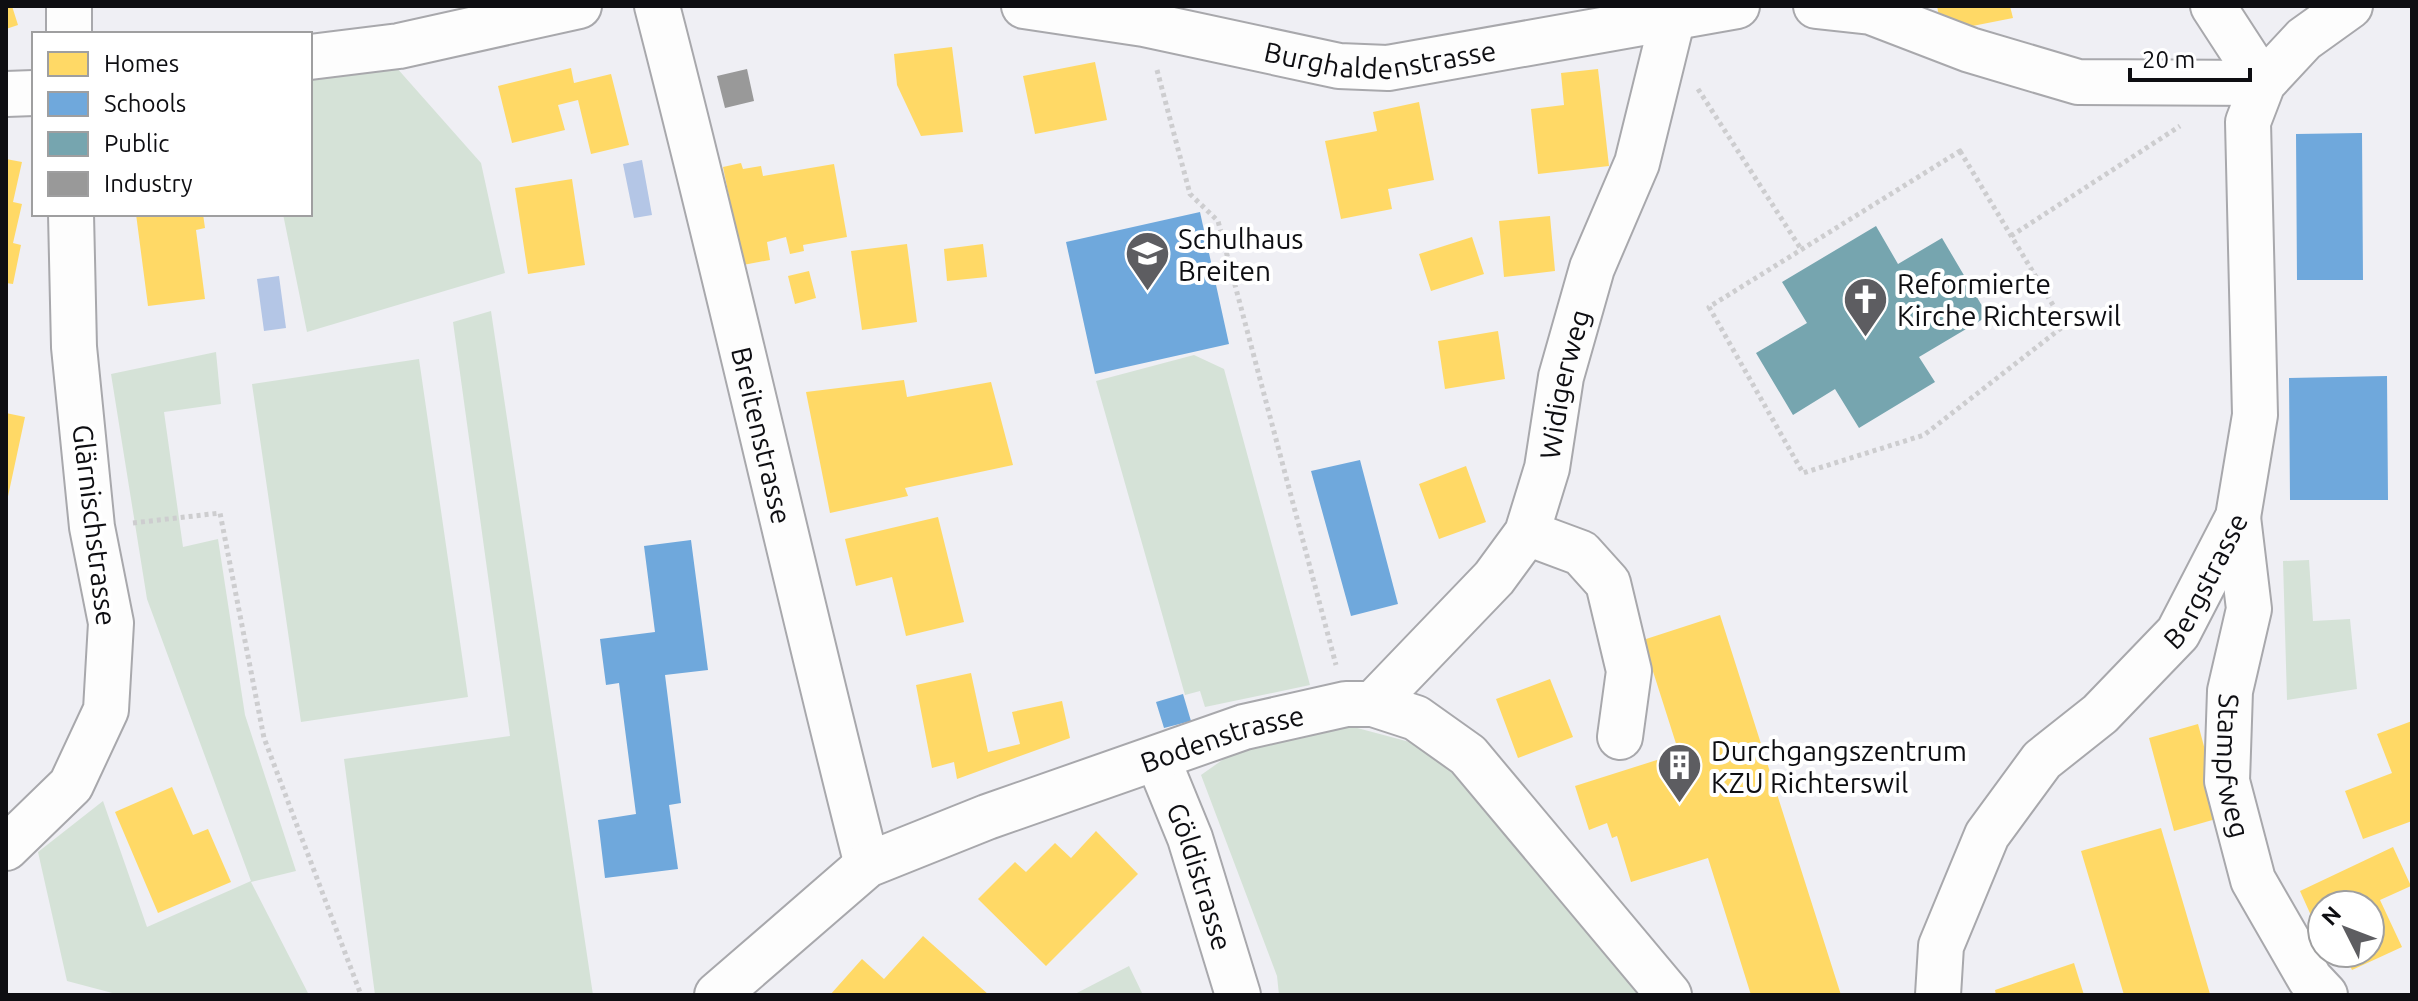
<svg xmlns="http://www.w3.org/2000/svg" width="2418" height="1001" font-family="Ubuntu,sans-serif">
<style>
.green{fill:#d5e2d7}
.water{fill:#b4c6e6}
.homes{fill:#ffd966}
.schools{fill:#6fa8dc}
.public{fill:#76a5af}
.industry{fill:#999}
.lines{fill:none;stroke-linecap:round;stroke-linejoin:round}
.minor-casing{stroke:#a8a8ac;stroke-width:48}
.path{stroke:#cdcdcf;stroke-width:5;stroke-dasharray:4 4;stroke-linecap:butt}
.minor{stroke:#fdfdfd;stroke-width:44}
.labels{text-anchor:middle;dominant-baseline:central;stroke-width:8;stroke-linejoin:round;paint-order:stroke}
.street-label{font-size:28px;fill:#0e0e12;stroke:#fff}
.poi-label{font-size:28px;fill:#0e0e12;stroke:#fff;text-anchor:start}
</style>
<rect width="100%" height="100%" fill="#efeff4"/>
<path class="green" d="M388,58L481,163L505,273L307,332L283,214H310V70Z
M491,311L593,995H375L344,759L510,736L453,322Z
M216,352L221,404L164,412L183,547L218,539L245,715L296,871L251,882L309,995H120L67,981L38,852L103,801L147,927L251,881L147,599L111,374Z
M1194,355L1224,369L1310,685L1205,707L1200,691L1185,695L1096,381Z
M419,359L468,697L301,722L252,384Z
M2309,560L2313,621L2350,619L2357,689L2287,700L2283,561Z
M1346,725L1436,749L1648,995H1279L1277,976L1201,775L1245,744Z
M1129,966L1143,995H1073Z"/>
<path class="water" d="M642,160L652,215L634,218L623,164Z
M279,276L286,328L264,331L257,279Z"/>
<path class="homes" d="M6,6H12L18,25L6,29Z
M1937,6H2010L2013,18L1942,32Z
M952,47L963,132L921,136L897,85L894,54Z
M1095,62L1107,120L1035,134L1023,76Z
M571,68L574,83L611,74L629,145L591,154L578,100L558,105L565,130L512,143L498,86Z
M1598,69L1609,166L1538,174L1531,109L1564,105L1561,73Z
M1419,102L1434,180L1388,189L1392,209L1341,219L1325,141L1377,131L1373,112Z
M6,159L22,162L13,202L22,204L13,243L21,245L13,284L6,283Z
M741,163L743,169L761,166L763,176L834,164L847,237L803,245L804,251L790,254L786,237L767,242L770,260L743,265L723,167Z
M572,179L585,265L528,274L515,188Z
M136,214H203L205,228L196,230L205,299L148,306Z
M1550,216L1555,271L1504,277L1499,221Z
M1472,237L1484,274L1431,291L1419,254Z
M907,244L917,322L862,330L851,251Z
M983,244L987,277L947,281L944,249Z
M809,271L816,298L795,304L788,276Z
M1498,331L1505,379L1445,389L1438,341Z
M904,380L907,397L991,382L1013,465L905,488L908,496L830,513L806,392Z
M6,413L25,417L7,501H6Z
M1466,466L1486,522L1439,539L1419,484Z
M938,517L964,622L906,636L892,577L856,586L845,539Z
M1720,615L1841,995H1751L1708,858L1631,882L1617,836L1612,838L1607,823L1589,830L1575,786L1679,753L1643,640Z
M971,673L988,752L1020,744L1012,712L1062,701L1070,738L957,779L954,762L932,768L916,685Z
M1550,679L1573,737L1518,758L1496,699Z
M2412,721V821L2363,839L2345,791L2392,773L2377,734Z
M2198,724L2223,817L2174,831L2149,738Z
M172,787L193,835L208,829L231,882L158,913L115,812Z
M2161,828L2210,994L2206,995H2124L2081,851Z
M1096,831L1138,874L1046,966L978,899L1015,862L1026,872L1055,843L1071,858Z
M2393,847L2411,886L2380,900L2402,947L2352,970L2344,953H2370V905H2322V929L2318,931L2300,891Z
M923,936L989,995H830L862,959L884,979Z
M2074,963L2084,995H1996L1995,990Z"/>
<path class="schools" d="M2362,133L2363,280H2297L2296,134Z
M1200,212L1229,344L1095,374L1066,242Z
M2387,376L2388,500H2290L2289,378Z
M1360,460L1398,604L1351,616L1311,471Z
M691,540L708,670L665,675L681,803L669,805L678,869L605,878L598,820L636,814L619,683L606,685L600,639L655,632L644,546Z
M1183,694L1191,721L1164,728L1156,702Z"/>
<path class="public" d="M1876,226L1898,264L1942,238L1988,316L1919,357L1935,382L1859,428L1835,389L1793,415L1756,353L1807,323L1782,282Z"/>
<path class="industry" d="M747,69L754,101L725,108L717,76Z"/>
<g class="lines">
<defs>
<g id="minor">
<path d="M69,6V34"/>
<path id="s1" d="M657,6C731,291 794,579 867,865"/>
<path id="s2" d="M1024,6L1144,24L1339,66L1388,68L1737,6"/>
<path d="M1816,6L1871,12L1970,50L2078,82L2263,83"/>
<path d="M2213,6L2263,83"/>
<path d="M310,57L399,46L579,6"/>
<path d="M6,94L34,93"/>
<path id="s3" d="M2238,517L2249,609L2230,691L2227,781L2253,880L2310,979L2325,995"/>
<path d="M1527,533L1581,553L1608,583L1629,671L1620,737"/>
<path id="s4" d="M1373,704L1494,578L1527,533L1547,468L1561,377L1592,268L1637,163L1673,17"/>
<path id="s5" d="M1158,760L1190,838L1238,995"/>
<path d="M6,848L71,785L106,710L111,623L92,527L74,347L71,214"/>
<path id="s6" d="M717,995L867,865L987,817L1244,727L1346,704H1373L1416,718L1468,755L1669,995"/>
<path id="s7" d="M1938,995L1941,946L1987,835L2042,760L2100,714L2178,633L2238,517L2255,415L2248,122L2263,83L2304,39L2350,6"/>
</g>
</defs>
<use href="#minor" class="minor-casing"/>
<path class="path" d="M1157,70L1190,194L1218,221L1336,665
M1698,89L1801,249
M1960,151L2065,325L1924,435L1803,473L1709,307Z
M2011,236L2180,126
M133,523L220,513L264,738L361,995"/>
<use href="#minor" class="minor"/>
</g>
<defs>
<symbol id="school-pin" viewBox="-11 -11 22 30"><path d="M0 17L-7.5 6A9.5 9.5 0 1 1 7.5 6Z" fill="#5d5d61" stroke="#fff"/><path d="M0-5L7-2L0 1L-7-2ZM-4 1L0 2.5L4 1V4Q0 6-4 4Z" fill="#fff"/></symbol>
<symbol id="church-pin" viewBox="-11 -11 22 30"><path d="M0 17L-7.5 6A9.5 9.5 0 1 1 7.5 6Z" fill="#5d5d61" stroke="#fff"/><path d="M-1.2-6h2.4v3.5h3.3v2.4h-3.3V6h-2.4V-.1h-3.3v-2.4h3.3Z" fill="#fff"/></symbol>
<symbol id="building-pin" viewBox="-11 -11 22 30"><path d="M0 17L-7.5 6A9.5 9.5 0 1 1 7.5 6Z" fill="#5d5d61" stroke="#fff"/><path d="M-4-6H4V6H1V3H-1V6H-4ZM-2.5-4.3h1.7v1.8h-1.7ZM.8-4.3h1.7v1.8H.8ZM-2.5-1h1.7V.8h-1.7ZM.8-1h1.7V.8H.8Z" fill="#fff"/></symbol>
</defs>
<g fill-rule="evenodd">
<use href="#school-pin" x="1122" y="228" width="51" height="69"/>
<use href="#church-pin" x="1840" y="274" width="51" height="69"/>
<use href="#building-pin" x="1654" y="740" width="51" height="69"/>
</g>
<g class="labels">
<g class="street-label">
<text stroke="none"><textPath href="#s2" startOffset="362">Burghaldenstrasse</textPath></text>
<text stroke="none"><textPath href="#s4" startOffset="384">Widigerweg</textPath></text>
<text stroke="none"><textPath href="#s1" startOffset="442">Breitenstrasse</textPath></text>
<text transform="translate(95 525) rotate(83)">Glärnischstrasse</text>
<text stroke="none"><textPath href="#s7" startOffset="508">Bergstrasse</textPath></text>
<text stroke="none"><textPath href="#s6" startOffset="576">Bodenstrasse</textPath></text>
<text stroke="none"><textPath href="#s3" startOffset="252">Stampfweg</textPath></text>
<text stroke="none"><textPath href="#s5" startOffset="124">Göldistrasse</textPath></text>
</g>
<g class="poi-label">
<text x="1178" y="238">Schulhaus<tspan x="1178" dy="32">Breiten</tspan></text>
<text x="1897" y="283">Reformierte<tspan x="1897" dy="32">Kirche Richterswil</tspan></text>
<text x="1711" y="750">Durchgangszentrum<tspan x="1711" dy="32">KZU Richterswil</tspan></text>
</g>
</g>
<rect width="2418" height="1001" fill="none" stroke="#0e0e12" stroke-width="16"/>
<rect x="32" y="32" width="280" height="184" fill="#ffffff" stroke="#9f9fa0" stroke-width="2"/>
<rect x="48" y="52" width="40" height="24" fill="#ffd966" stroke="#9f9fa0" stroke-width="2"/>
<text x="104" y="72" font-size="24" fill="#0e0e12">Homes</text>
<rect x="48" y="92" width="40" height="24" fill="#6fa8dc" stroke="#9f9fa0" stroke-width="2"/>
<text x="104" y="112" font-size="24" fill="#0e0e12">Schools</text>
<rect x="48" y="132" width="40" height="24" fill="#76a5af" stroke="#9f9fa0" stroke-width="2"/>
<text x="104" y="152" font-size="24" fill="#0e0e12">Public</text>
<rect x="48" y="172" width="40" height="24" fill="#999999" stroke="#9f9fa0" stroke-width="2"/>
<text x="104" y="192" font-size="24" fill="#0e0e12">Industry</text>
<g transform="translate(2346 929) rotate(312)"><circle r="38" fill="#ffffff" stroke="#9f9fa0" stroke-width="2"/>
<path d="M0-6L14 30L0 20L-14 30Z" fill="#5d5d61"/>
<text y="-12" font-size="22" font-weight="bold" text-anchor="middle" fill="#0e0e12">N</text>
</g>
<path d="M2130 68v12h120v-12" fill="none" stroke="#0e0e12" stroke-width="4"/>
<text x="2142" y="68" font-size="24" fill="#0e0e12" stroke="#ffffff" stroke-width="6" paint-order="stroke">20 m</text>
</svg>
